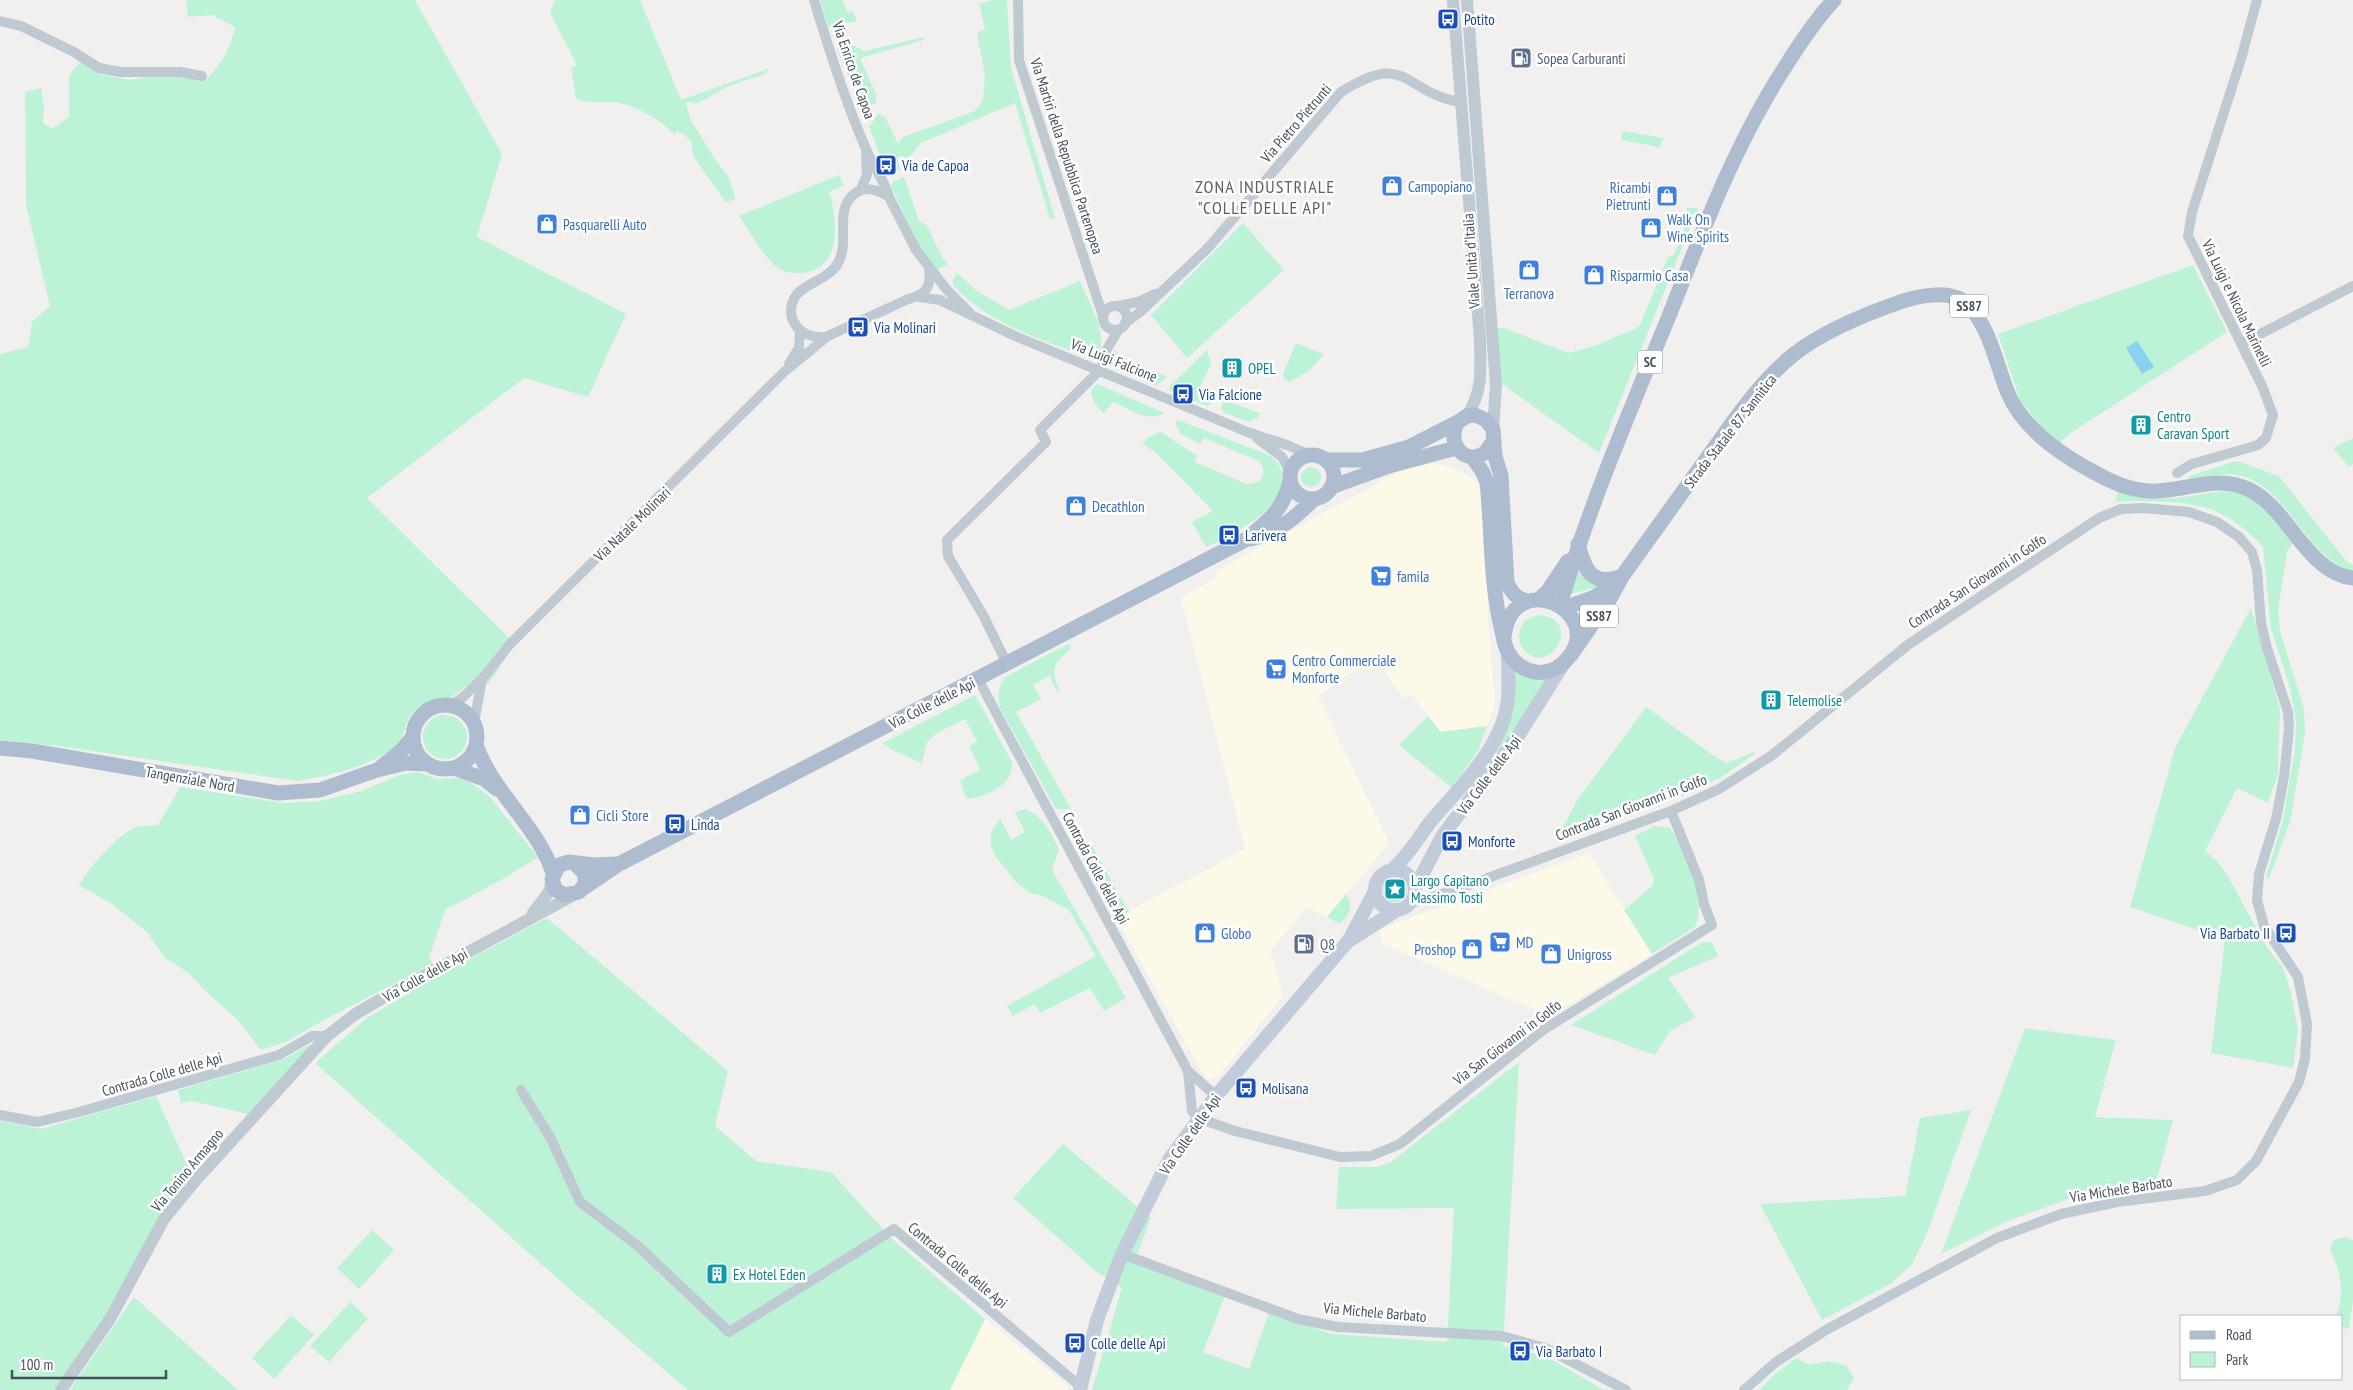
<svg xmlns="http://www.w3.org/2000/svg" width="2353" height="1390" font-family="'PT Sans Narrow',sans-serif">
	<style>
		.commercial { fill: #fdf9e9 }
		.green { fill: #bcf2d5 }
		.water { fill: #87d3f1 }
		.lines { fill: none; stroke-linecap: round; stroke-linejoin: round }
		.minor { stroke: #bfc9d2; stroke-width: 10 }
		.tertiary { stroke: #bfc9d2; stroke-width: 12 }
		.secondary { stroke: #c1cbd9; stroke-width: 14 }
		.primary { stroke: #aebcd0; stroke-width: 15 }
		.labels { text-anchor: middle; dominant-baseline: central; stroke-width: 5; stroke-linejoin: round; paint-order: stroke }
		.shield { fill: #fff; stroke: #7e858e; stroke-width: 1 }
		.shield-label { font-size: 14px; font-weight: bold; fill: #46515e }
		.transit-label { font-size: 15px; fill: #164399; stroke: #fff; text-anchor: start }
		.service-label { font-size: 15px; fill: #4e5e75; stroke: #fff; text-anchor: start }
		.street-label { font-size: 15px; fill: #46515e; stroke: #fff }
		.shop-label { font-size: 15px; fill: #366cbe; stroke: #fff; text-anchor: start }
		.culture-label { font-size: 15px; fill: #0d838f; stroke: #fff; text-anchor: start }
		.quarter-label { font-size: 18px; letter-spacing: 1px; fill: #5c5f65; stroke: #fff }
	</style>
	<rect width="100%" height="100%" fill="#f2f0ef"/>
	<path class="commercial" d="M1435,463L1461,471L1475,481L1481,490L1488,581V619L1495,704L1487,726L1440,732L1412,694L1404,699L1374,656L1318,696L1389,843L1327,917L1307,907L1270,951L1283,995L1218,1077L1206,1079L1116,918L1245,849L1181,598L1215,579L1218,570L1404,469Z
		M1589,853L1652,954L1550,1016L1381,943L1380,929Z
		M985,1319L1068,1386V1390H950Z"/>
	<path class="green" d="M186,0H415L502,154L477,237L626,314L588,397L524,378L367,498L515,644L489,683C483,684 473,683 467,686C461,689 458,694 451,697C434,703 421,699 409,718C403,729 405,739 394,748C365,768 331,775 297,781L58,746L0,740V354L28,347L32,322L50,306L26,205L25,92L41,88L44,105L43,123L52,129L69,117V75L80,62L100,74L129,80L164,74L207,79C221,65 231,47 235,27L212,15L188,17Z
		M555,0H640L681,100L768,69L767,73C755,78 741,81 729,86C716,92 707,100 693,104L691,101L686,103L690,119L717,162L728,176L736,199L726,202L693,156L691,142L685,135L676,131L675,135C660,119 639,107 618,103C604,101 587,105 576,98L571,68L577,65L550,13Z
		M820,0H843L847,12L853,11L857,21L828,27Z
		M992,0H1007L1011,68L1055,218L1050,219L1015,103L921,143L905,162L903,156L897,157L900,169L887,173L886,169L891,167L887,155L881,157L869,127L878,114L885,117L898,143L903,137L975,111L983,100L985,75L977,33L985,29L979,4Z
		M846,36L854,46L865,51L924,37V40L860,58L876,94V101L874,104H860L837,50L839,41Z
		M1623,131L1664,138L1659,149L1654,146L1621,140Z
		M839,175L844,185L829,192C837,218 843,263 808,272C800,274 790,274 782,270C767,264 749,230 739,216Z
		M904,177L919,221L927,226L943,259L948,264L937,270L920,249L891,186L893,182Z
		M1686,208H1698L1599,453L1502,384L1497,328H1504L1568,353L1597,345L1639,327L1668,257L1674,255L1689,216Z
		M1243,223L1284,270L1187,358L1151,315Z
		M2193,265L2227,332L2069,434L2059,444L2037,422L2020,400L1998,334Z
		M957,273L977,291L1009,310L1080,281C1090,305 1110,335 1097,361C1047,341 990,326 953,285V280Z
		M1296,343L1324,354L1310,370L1290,382L1285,380L1283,374Z
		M1114,349L1121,357L1167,377L1156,386L1113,368L1112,359Z
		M1207,350L1211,364L1199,389L1217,397L1215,402L1207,406L1170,391L1169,387Z
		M1097,384L1165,413C1147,423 1131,410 1114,402L1103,413C1096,406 1092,401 1091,391Z
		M1223,400L1260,413L1257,418L1249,422L1224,413L1221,408Z
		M1178,420L1271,456C1307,489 1260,518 1232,534L1229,528L1223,531L1226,538L1206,547L1192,522L1213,511L1156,453L1142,443L1149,437L1161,432L1196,455L1195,462L1246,484C1261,485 1269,474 1259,461L1204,438L1200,444L1181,434L1175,423Z
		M2353,438V464L2349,467L2333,448Z
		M2237,461L2279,476L2347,562L2353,565V572C2304,555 2292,494 2245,477C2228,471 2205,477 2188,480L2189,476Z
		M1301 477a10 10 0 1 1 20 0a10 10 0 1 1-20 0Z
		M2118,491C2137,497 2155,500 2175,498C2201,496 2226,485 2251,497C2268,505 2282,528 2294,542L2287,551L2278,610L2280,631L2304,709L2305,733L2290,822L2269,878L2266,877L2283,820L2295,749L2296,721L2290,688L2271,628L2263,547C2249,531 2227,514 2207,508C2183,501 2139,500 2115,502Z
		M1579,567L1602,586L1570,594Z
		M2251,608L2280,709L2278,774L2268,803L2237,788L2205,851L2217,861L2229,878L2266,946L2283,968L2290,989L2298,1029L2293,1068L2211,1053L2225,939L2130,907L2175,748Z
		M1537,615C1588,617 1546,683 1522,647C1517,638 1519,629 1524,621Z
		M1070,643V649C1054,664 1050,668 1059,690L1057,691L1049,676L1033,685L1041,699L1016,712L1071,809H1056L1000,708C997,695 998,688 1005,677Z
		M1514,666L1552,675L1502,746L1492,756Z
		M975,695L1013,764C1012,767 1011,772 1010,775C1003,789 979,800 966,798L960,780L980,770L969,746L977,742L965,719L937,733L927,742L922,763L892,750L883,743Z
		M1646,707L1710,753L1726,763L1754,752L1755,754L1720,778L1684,795L1565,837L1561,831L1576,802Z
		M423 737a22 22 0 1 1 44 0a22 22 0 1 1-44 0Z
		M1428,716L1441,732L1487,726L1478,751L1452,788L1399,745Z
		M417,772L438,779L459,778L470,782L489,796L538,857L501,880L445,910L429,958L433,964L326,1019L286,1042L261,1050L236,1018L207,993L189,973L165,958L147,932L112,904L79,885C89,868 116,836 134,828C141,825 151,826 158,825L180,787L283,803L321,801L361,791L400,775Z
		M1026,809C1044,818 1050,832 1059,849L1052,870L1126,998L1104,1011L1090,988L1040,1013L1035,1004L1013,1016L1007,1006L1096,956L1069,910L1043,896L1030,893L1017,883L995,856L991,845V833L1000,818L1011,840L1025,832L1015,812Z
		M1655,826L1670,828C1685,849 1708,904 1695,927L1652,954L1624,910L1653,885L1654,879L1635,836Z
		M1090,842L1129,912L1116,918L1081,855Z
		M1383 890a12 12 0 1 1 24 0a12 12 0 1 1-24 0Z
		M1346,894C1354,905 1349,916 1340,924L1327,917Z
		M547,918L728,1071L715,1126L756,1161L831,1172L891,1238L985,1319L950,1390H688L557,1278L315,1063L367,1018L439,975Z
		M1712,942L1718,956L1668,978L1696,1017L1670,1031L1655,1055L1571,1025L1701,943Z
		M2025,1028L2116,1040L2095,1117L2173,1120L2155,1186L2071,1198L2005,1222L1941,1254Z
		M309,1045L310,1048L248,1114L192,1101L181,1103L178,1090L284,1059Z
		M1519,1062L1503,1346L1546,1356L1604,1390H1092L1122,1288L1097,1272L1013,1198L1063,1144L1151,1218L1134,1262L1225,1296L1203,1352L1249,1369L1269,1313L1332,1334L1447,1342L1454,1208L1336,1209L1339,1167H1377L1391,1162Z
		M156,1096L187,1165L194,1172L157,1221L102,1322L54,1390H0V1120L41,1129Z
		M1971,1110L1926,1236L1912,1264L1892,1283L1822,1320L1760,1204L1905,1196L1920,1118Z
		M372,1230L394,1250L359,1289L337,1268Z
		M2345,1237L2353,1240V1301L2349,1328L2346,1329L2342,1326V1316H2336C2346,1294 2340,1269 2330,1249L2334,1240Z
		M134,1297L238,1390H70Z
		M350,1302L368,1318L329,1362L310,1346Z
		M291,1315L314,1335L274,1379L252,1358Z
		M1797,1358L1809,1365L1829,1361L1847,1366L1854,1378L1847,1390H1759L1775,1374Z"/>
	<path class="water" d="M2137,341L2154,367L2142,374L2126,348Z"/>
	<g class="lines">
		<path class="minor" d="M814,0C829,50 845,101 866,149C873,166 884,179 889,197
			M1018,0L1019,60L1103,316
			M0,21L21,26L74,52L99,68L121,72H180L202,76
			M860,191L867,175L866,151
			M929,269C932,289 924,295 906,300L828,336C820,338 813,337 806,334C798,330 791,321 791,312C791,282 826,285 838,263C851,240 832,208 857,192C867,186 880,191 889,197L916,250L947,290L969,312
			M919,297L940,300L1015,336L1250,433L1287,445L1310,455
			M1118,306L1138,302L1155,294
			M1103 318a12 12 0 1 1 24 0a12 12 0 1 1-24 0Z
			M1125,323L1139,313L1208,248L1341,92C1409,49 1402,93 1461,102
			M2241,344L2353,286
			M789,364L799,348L800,330
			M1257,438L1282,457L1290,472
			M2177,473L2192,464L2258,445L2266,438L2273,415L2263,388L2188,236L2192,212L2241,59L2257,0
			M1007,664L983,615L948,556L947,540L1046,442L1040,430L1100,370L1107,349L1119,329
			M978,679L1188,1071L1192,1111L1198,1118L1235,1131L1340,1157L1371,1156L1400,1144L1543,1030L1712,925L1704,904L1699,880L1671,811
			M451,705L462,698L483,678L510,644L784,372L828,336
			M474,723L482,679
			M1410,903L1455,890L1671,811L1719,789L1771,756L1909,644L2099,518L2121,509L2143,508L2189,512L2217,522L2239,537L2252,552L2257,570L2261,623L2267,648L2288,712L2289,729L2284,777L2276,819L2259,874L2257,900L2264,926L2298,977L2307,1024L2305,1058L2299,1082L2256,1161L2237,1180L2205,1191L2117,1202L2061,1214L1997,1238L1826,1330L1776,1362L1744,1390
			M1188,1071L1216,1096
			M521,1090L551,1139L580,1202L638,1246L729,1332L894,1229L1080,1386
			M0,1115L37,1122L79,1112L279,1055L312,1036H327
			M1122,1254L1298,1319L1338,1327L1502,1336L1545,1348L1626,1390"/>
		<path class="tertiary" d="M1453,0L1480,339C1480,369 1484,389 1467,416
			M1467,0L1496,385L1493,429
			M533,913L549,892L552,879
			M61,1390L110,1319L164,1219L196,1180L327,1036L354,1015L381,999L574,895"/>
		<path class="secondary" d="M1393,869C1409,855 1418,838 1431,821C1461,786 1503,747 1508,699C1509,683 1508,668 1508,652
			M1375 890a20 20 0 1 1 40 0a20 20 0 1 1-40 0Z
			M1415,888L1443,835L1518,736L1564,663
			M1350,940L1397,910
			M1080,1390L1097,1320L1122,1254L1169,1160L1216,1096L1349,940L1375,891"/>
		<path class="primary" d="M1494,440L1486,452C1465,467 1445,443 1458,422L1467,416L1475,415L1486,420L1493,429L1495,456L1501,476L1507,583C1512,593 1517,599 1528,601
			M1290 477a22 22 0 1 1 44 0a22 22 0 1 1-44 0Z
			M1472,457L1482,471L1487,482C1492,530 1490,580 1501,627C1503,635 1504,645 1508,652C1513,662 1523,670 1535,672C1548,674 1560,668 1568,658C1607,611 1511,565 1504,638
			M1326,460H1362L1409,447L1458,422
			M1331,487L1389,466L1456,448
			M1251,539C1277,533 1295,518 1314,499
			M1578,544C1585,571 1592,587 1622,576
			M1539,599L1548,591L1568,561
			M1560,605C1589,506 1630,411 1669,316C1703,230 1735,144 1785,67C1800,43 1815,20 1834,0
			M1564,608L1595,597L1617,581
			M1571,655L1611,597L1623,575C1652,535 1681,494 1710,454C1735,419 1759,383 1793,355C1822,332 1868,313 1903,301C1922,295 1954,289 1969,306C1990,329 1996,363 2007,391C2024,433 2070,461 2109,480C2123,487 2142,492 2157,491C2189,490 2219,474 2250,490C2289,509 2307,573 2353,578
			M413 737a32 32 0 1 1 64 0a32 32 0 1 1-64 0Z
			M476,745C493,793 537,825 553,873
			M0,748L32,751L278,793L320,790L377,770L406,763L427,764
			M381,767L402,750L412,738
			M454,768L484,779L497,789
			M574,863L585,874V884L579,892L564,895L555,889L552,879L559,865L569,862L594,865L615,864
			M582,889L619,864L1245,540C1267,522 1283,511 1290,481"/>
	</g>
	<defs>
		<g id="bus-square" transform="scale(1.125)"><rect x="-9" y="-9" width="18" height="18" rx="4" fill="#1a4fb4" stroke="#fff"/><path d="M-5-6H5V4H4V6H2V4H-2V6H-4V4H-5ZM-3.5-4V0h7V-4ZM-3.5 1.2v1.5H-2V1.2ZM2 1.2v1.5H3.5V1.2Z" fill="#fff"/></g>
		<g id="fuel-square" transform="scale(1.125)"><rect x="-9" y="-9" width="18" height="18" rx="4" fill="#5c6f8a" stroke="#fff"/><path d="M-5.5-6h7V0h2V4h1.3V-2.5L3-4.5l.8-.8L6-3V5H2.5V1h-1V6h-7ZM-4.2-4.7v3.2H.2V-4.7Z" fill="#fff"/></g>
		<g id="shop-square" transform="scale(1.125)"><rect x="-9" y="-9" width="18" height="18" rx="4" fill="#3f7fe0" stroke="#fff"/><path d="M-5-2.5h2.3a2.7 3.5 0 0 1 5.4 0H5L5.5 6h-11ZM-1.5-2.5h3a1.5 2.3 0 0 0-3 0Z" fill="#fff"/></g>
		<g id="building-square" transform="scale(1.125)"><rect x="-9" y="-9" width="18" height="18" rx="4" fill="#0f9aa8" stroke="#fff"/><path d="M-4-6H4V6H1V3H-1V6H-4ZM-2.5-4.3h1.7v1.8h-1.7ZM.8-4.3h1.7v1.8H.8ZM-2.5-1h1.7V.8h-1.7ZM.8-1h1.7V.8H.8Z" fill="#fff"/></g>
		<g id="supermarket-square" transform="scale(1.125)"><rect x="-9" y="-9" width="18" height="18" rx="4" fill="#3f7fe0" stroke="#fff"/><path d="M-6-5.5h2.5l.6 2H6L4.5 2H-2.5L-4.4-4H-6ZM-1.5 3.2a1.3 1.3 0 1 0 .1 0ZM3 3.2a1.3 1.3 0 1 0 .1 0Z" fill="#fff"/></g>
		<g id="sight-square" transform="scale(1.125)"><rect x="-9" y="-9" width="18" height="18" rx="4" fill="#0f9aa8" stroke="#fff"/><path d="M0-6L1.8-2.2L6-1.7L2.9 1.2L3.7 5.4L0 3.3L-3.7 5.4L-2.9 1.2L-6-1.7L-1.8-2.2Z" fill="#fff"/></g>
	</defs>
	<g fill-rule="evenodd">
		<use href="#bus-square" x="1448" y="19"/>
		<use href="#fuel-square" x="1521" y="58"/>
		<use href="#bus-square" x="886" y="165"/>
		<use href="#shop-square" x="1392" y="186"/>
		<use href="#shop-square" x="1667" y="196"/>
		<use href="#shop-square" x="547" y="224"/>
		<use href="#shop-square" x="1651" y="228"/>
		<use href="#shop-square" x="1529" y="270"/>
		<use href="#shop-square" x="1594" y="275"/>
		<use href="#bus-square" x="858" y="327"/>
		<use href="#building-square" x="1232" y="368"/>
		<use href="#bus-square" x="1183" y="394"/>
		<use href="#building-square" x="2141" y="425"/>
		<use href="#shop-square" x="1076" y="506"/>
		<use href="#bus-square" x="1229" y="535"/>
		<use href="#supermarket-square" x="1381" y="576"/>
		<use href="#supermarket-square" x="1276" y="669"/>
		<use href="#building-square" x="1771" y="700"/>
		<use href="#shop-square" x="580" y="815"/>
		<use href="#bus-square" x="675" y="824"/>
		<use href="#bus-square" x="1452" y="841"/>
		<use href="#sight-square" x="1395" y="889"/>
		<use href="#shop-square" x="1205" y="933"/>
		<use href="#bus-square" x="2286" y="933"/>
		<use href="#supermarket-square" x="1500" y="942"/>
		<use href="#fuel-square" x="1304" y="944"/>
		<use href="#shop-square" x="1472" y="949"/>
		<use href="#shop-square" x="1551" y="954"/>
		<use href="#bus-square" x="1246" y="1088"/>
		<use href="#building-square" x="717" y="1274"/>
		<use href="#bus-square" x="1075" y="1343"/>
		<use href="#bus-square" x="1520" y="1351"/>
	</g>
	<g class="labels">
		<g class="shield">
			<rect x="1950" y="294.5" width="38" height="23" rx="4"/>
			<rect x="1637.5" y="350.5" width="25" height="23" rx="4"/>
			<rect x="1580" y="604.5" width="38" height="23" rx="4"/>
		</g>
		<g class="shield-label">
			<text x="1969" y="306">SS87</text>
			<text x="1650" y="362">SC</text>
			<text x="1599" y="616">SS87</text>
		</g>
		<g class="transit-label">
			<text x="1464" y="19">Potito</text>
			<text x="902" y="165">Via de Capoa</text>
			<text x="874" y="327">Via Molinari</text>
			<text x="1199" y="394">Via Falcione</text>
			<text x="1245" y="535">Larivera</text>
			<text x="691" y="824">Linda</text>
			<text x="1468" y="841">Monforte</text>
			<text x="2270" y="933" text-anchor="end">Via Barbato II</text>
			<text x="1262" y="1088">Molisana</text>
			<text x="1091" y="1343">Colle delle Api</text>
			<text x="1536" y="1351">Via Barbato I</text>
		</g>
		<g class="service-label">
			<text x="1537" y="58">Sopea Carburanti</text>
			<text x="1320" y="944">Q8</text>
		</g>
		<g class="street-label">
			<text transform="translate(854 70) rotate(71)">Via Enrico de Capoa</text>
			<text transform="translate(1296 123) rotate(-49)">Via Pietro Pietrunti</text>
			<text transform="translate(1067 156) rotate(72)">Via Martiri della Repubblica Partenopea</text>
			<text transform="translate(1471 261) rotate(-94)">Viale Unità d'Italia</text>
			<text transform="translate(2237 303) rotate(64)">Via Luigi e Nicola Marinelli</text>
			<text transform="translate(1114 360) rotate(22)">Via Luigi Falcione</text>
			<text transform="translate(1730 431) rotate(-52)">Strada Statale 87 Sannitica</text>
			<text transform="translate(632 524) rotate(-44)">Via Natale Molinari</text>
			<text transform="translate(1977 581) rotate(-33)">Contrada San Giovanni in Golfo</text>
			<text transform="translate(932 703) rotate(-27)">Via Colle delle Api</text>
			<text transform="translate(1489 775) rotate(-53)">Via Colle delle Api</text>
			<text transform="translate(190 779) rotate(10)">Tangenziale Nord</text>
			<text transform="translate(1631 807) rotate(-21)">Contrada San Giovanni in Golfo</text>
			<text transform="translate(1096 868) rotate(62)">Contrada Colle delle Api</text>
			<text transform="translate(425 975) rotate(-29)">Via Colle delle Api</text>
			<text transform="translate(1507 1042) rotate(-37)">Via San Giovanni in Golfo</text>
			<text transform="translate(162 1074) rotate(-16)">Contrada Colle delle Api</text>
			<text transform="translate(1190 1134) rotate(-55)">Via Colle delle Api</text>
			<text transform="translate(187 1170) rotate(-50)">Via Tonino Armagno</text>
			<text transform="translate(2121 1189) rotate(-9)">Via Michele Barbato</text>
			<text transform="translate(958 1265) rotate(40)">Contrada Colle delle Api</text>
			<text transform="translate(1375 1312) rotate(5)">Via Michele Barbato</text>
		</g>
		<g class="shop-label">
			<text x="1408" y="186">Campopiano</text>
			<text x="1651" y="187" text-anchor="end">Ricambi<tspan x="1651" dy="17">Pietrunti</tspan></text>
			<text x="1667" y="219">Walk On<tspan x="1667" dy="17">Wine Spirits</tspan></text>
			<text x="563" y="224">Pasquarelli Auto</text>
			<text x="1610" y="275">Risparmio Casa</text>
			<text x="1529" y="293" text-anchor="middle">Terranova</text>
			<text x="1092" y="506">Decathlon</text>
			<text x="1397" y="576">famila</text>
			<text x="1292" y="660">Centro Commerciale<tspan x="1292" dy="17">Monforte</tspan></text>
			<text x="596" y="815">Cicli Store</text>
			<text x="1221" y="933">Globo</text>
			<text x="1516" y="942">MD</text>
			<text x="1456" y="949" text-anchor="end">Proshop</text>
			<text x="1567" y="954">Unigross</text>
		</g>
		<g class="culture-label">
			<text x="1248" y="368">OPEL</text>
			<text x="2157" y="416">Centro<tspan x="2157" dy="17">Caravan Sport</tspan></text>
			<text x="1787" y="700">Telemolise</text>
			<text x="1411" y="880">Largo Capitano<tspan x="1411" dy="17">Massimo Tosti</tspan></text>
			<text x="733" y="1274">Ex Hotel Eden</text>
		</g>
		<g class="quarter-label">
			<text x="1265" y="186">ZONA INDUSTRIALE<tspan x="1265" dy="21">"COLLE DELLE API"</tspan></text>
		</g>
	</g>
	<rect x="2180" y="1315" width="162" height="65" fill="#ffffff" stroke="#b5b9bf"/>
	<rect x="2190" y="1331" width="25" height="8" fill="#aebcd0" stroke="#b5b9bf"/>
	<text x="2226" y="1340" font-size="15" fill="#46515e">Road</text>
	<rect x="2190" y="1352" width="25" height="15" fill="#bcf2d5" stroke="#b5b9bf"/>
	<text x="2226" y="1365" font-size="15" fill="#46515e">Park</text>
	<path d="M12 1370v8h154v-8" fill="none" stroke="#46515e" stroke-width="2.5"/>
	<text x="20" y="1370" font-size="15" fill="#46515e" stroke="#ffffff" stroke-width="4" paint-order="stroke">100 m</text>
</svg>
